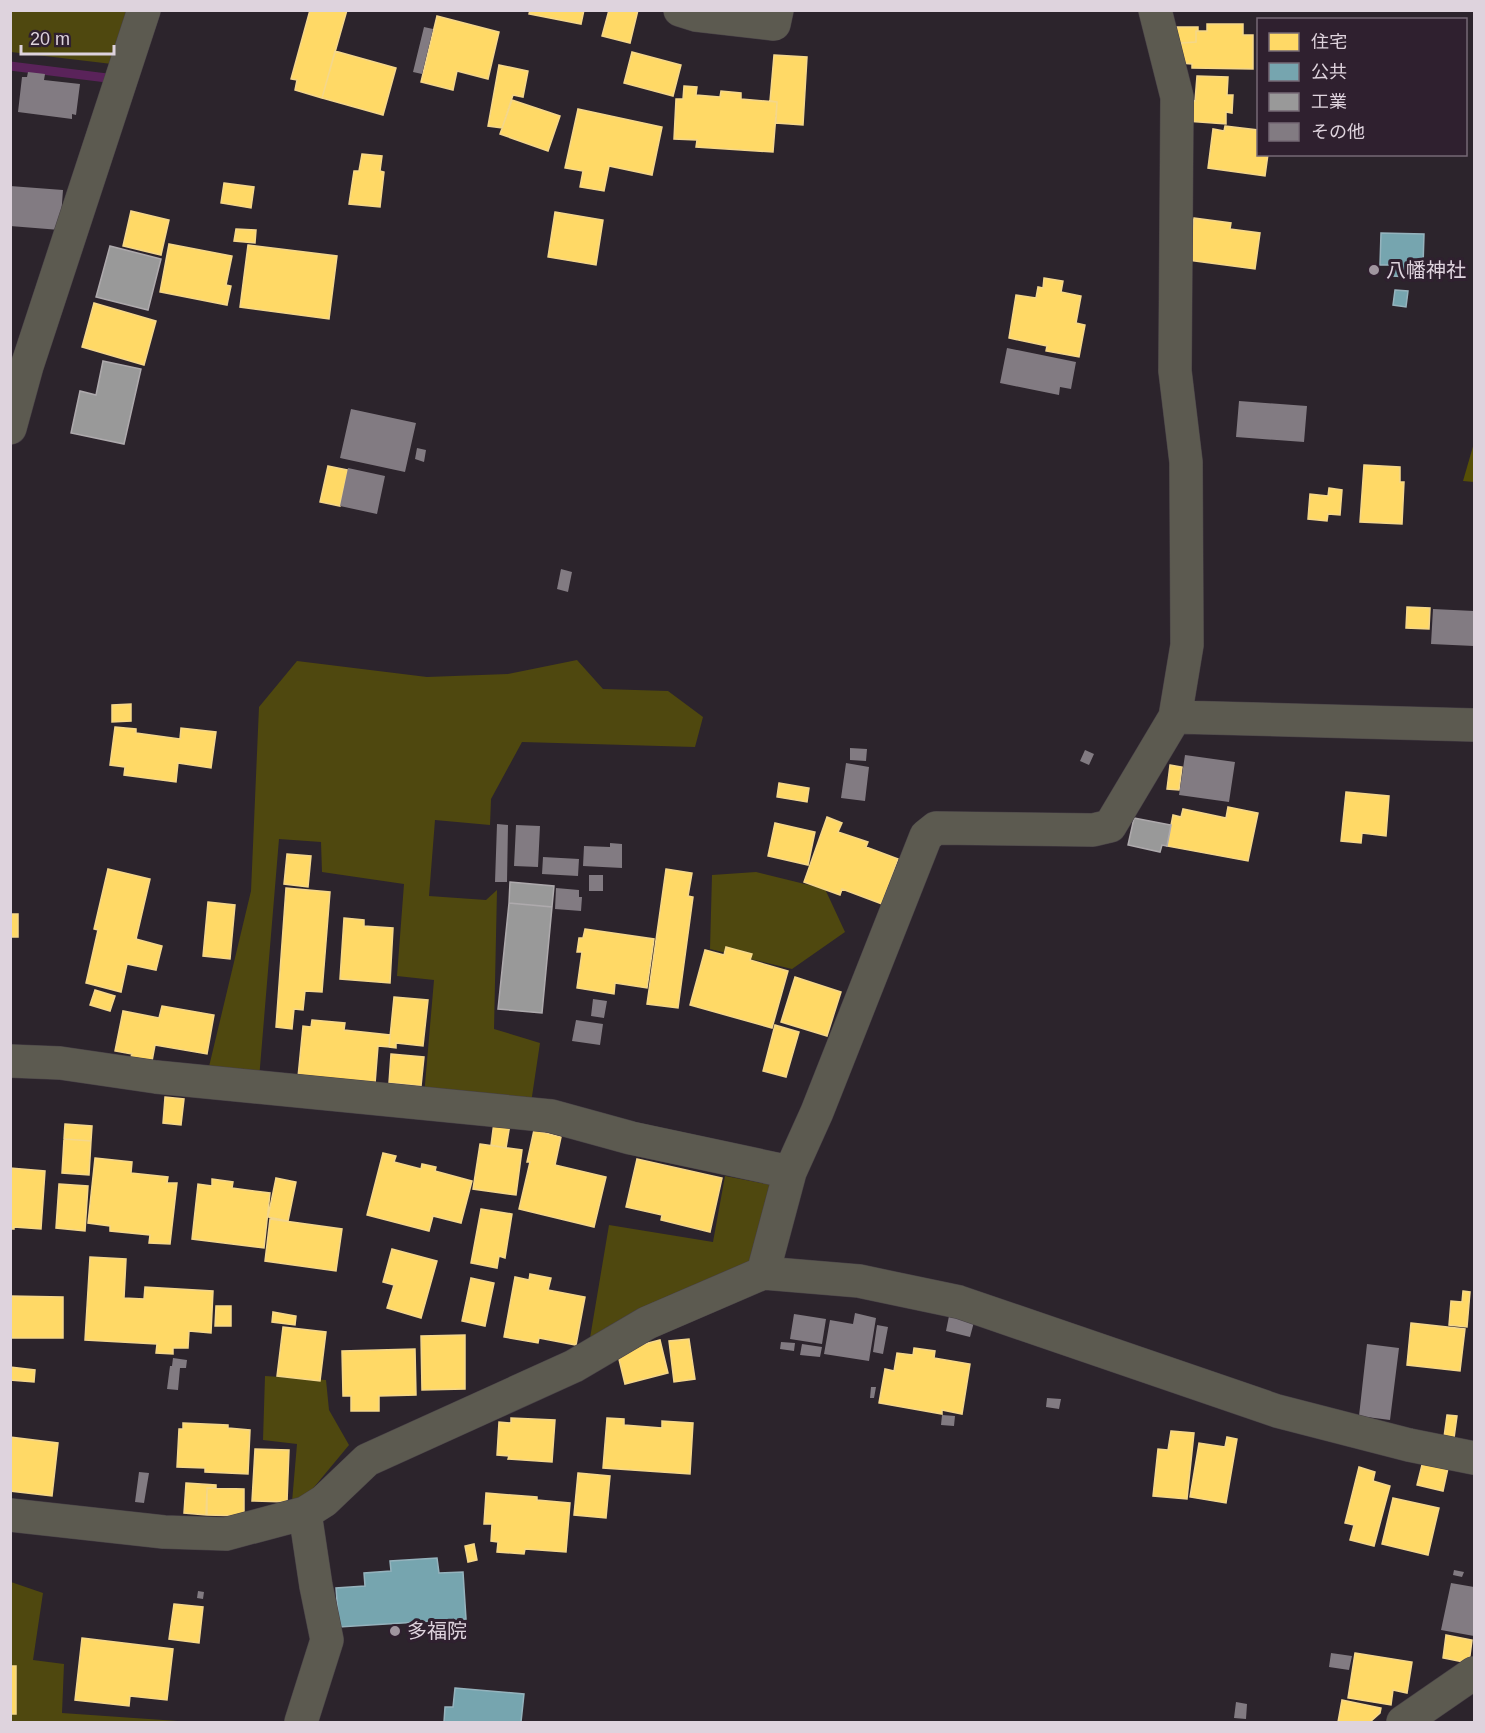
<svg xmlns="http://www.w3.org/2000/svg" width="1485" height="1733" font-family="Arial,'Noto Sans JP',sans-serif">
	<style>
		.green { fill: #4f480f }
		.forest { fill: #564f06 }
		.homes { fill: #ffd966; stroke: #f5d78a; stroke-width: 1.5 }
		.public { fill: #76a5af; stroke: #95b3bd; stroke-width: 1.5 }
		.industry { fill: #999; stroke: #aeaaad; stroke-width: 1.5 }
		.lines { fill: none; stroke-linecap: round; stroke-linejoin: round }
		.stream { stroke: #5a235a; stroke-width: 9 }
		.building { fill: #827b82 }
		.minor-casing { stroke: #484147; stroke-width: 34 }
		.minor { stroke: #5c5a50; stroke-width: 33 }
		.poi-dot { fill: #a0969f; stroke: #2f202f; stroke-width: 2 }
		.labels { text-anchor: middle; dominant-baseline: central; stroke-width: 6; stroke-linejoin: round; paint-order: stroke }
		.poi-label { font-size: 20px; fill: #ded3dd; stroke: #2f202f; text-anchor: start }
	</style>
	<rect width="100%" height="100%" fill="#2c242c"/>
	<path class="green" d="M11,11H132L112,64L11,52Z
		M577,660L603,689L668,691L703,717L695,747L522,742L491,799L490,825L435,820L429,896L486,900L497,890L494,1029L540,1043L531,1103L424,1096L434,980L397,976L404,884L322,872L321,842L279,839L259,1079L207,1075L251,891L259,707L297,661L427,677L508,674Z
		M756,872L825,889L845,932L792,969L710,949L712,875Z
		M725,1176L772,1185L749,1273L589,1344L609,1225L713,1242Z
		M265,1376L326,1380L329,1410L349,1445L310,1492L292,1502L297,1444L263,1440Z
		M11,1582L43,1593L33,1660L64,1664L62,1713L192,1722H11Z"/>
	<path class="forest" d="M1474,443V482L1463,481Z"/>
	<path class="homes" d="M310,10H347L322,98L295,90L297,80L291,79Z
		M530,10H584L581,24L529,14Z
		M609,10H638L630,43L602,36Z
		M437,16L499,32L488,79L457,71L453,90L421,82Z
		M1207,24H1243V35H1253V69L1192,68V64L1180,63L1181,43L1196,42V31H1207Z
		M1173,27H1198V31H1196V42L1180,43L1181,47Z
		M335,51L396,68L383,115L322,98Z
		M632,52L681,65L673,96L624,83Z
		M774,55L807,57L803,125L776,123L777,102L770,101Z
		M499,65L528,71L523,97L513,95L502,128L488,126Z
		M1197,76L1228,77L1227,95H1233L1232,113L1226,112V124L1186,121L1187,100L1195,101Z
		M684,86L697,87L696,95L720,97L721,91L741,93V99L777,102L773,152L696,147L697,140L674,139L676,99H683Z
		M512,100L560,116L548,151L500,134Z
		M578,109L662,127L652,175L609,166L604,191L580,187L583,171L565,168Z
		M1225,126L1258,130V154H1268L1265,176L1208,168L1213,129L1224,131Z
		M362,154L382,156L380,171L384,172L380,207L349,204L354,171H359Z
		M224,183L254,187L251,208L221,203Z
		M131,211L169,220L161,255L123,246Z
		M555,212L603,220L596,265L548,257Z
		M1194,218L1231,223L1230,229L1260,233L1255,269L1188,260Z
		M236,229L256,230L255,243L234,241Z
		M169,244L232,256L226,285L231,286L227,305L160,292Z
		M248,245L337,256L329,319L240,307Z
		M1044,278L1063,281L1061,292L1081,296L1076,323L1085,325L1079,357L1046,351L1047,346L1009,338L1016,295L1036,298L1038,287L1043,288Z
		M94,303L156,321L144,365L82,347Z
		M1364,465L1400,467V482H1404L1402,524L1360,522Z
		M328,466L348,470L340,506L320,502Z
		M1329,488L1342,490L1340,515L1328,514L1327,521L1308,519L1310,494L1328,496Z
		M1407,607L1430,608L1429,629L1406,628Z
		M131,704V721L112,722V705Z
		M115,727L136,729V733L180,739L181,728L216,732L211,768L178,763L176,782L124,775L125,767L110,765Z
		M1170,765L1182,767L1179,790L1167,789Z
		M779,783L809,788L807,802L777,797Z
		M1346,792L1389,796L1386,836L1362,833L1361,843L1341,841Z
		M1228,807L1258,813L1248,861L1167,846L1173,815L1181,817L1183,809L1226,818Z
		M827,817L842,823L838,832L868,842L866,847L898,859L882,904L842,889L840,895L804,882Z
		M775,823L815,832L808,865L768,856Z
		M287,854L311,856L308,887L284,884Z
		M108,869L150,879L136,939L162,946L156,970L127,964L121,992L86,983L98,930L94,929Z
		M666,869L692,873L688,896L693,897L678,1008L647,1004Z
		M286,888L330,892L322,992L305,991L303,1010L294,1009L292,1029L276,1027Z
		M208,902L235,905L230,959L203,956Z
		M10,914H18V937H10Z
		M344,918L364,920V926L393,928L390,983L340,979Z
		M585,929L654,939L647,988L615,983L614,994L577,988L582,952H577L579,938H583Z
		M726,947L752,954L750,960L788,971L772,1028L690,1005L705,950L724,955Z
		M795,977L841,992L827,1036L781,1022Z
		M95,990L115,996L110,1011L90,1005Z
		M394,997L428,1000L423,1046L396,1043V1048L389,1047Z
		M162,1006L214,1015L207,1054L155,1045L152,1061L131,1057L132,1054L115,1051L123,1011L159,1018Z
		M312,1020L345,1023L344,1030L390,1035L389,1047L378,1046L375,1084L298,1077L303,1026L311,1027Z
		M775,1025L799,1032L786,1077L763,1071Z
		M391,1054L424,1057L421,1086L389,1083Z
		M165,1097L184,1099L181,1125L163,1123Z
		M494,1122L510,1124L506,1148L491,1145Z
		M65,1124L92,1126L91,1141L64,1139Z
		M534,1130L561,1137L555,1165L606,1177L594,1227L519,1209L530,1162H527Z
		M64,1139L91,1141L89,1175L62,1173Z
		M480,1144L522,1150L516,1195L473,1189Z
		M383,1153L396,1156L394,1162L421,1169L422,1164L436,1167L435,1171L472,1181L461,1223L433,1216L429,1231L367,1215Z
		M95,1158L132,1162L131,1173L168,1177L167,1183H177L170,1244L149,1243L150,1235L110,1231V1226L88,1223Z
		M637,1159L722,1178L710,1232L661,1220L662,1215L626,1207Z
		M10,1168L45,1171L41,1229L14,1227V1229H10Z
		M276,1178L296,1182L288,1221L268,1217Z
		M212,1179L233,1182L232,1188L270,1193L264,1248L192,1239L198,1184L212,1186Z
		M59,1184L88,1186L85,1231L56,1228Z
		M481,1209L512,1214L505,1258L499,1256L497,1268L471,1263Z
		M270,1219L342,1229L336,1271L265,1261Z
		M392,1249L437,1261L421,1318L387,1308L394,1285L383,1282Z
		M90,1257L126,1259L124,1298L144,1299L145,1287L213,1291L211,1333L189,1331L188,1348H173V1354L156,1353L157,1344L85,1340Z
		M530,1274L551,1278L548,1290L585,1297L576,1345L539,1338L538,1343L504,1337L515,1277L529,1280Z
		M471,1278L494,1283L485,1326L462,1321Z
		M1463,1291L1470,1292L1467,1327L1449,1325L1451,1301L1462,1302Z
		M10,1296L63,1297V1338H10Z
		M216,1306H231V1326H215Z
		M273,1312L296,1316L295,1325L272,1322Z
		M1411,1323L1465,1329L1460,1371L1407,1365Z
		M283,1327L326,1332L320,1381L277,1376Z
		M465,1335V1389L422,1390L421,1336Z
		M689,1339L695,1379L674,1382L669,1341Z
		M660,1340L668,1373L625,1384L617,1351Z
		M914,1348L935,1351L934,1358L970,1364L962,1414L942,1410V1414L879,1403L885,1369L894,1371L897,1353L913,1355Z
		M415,1349L416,1395L379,1396V1411H351V1396H343L342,1351Z
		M10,1367L35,1370L34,1382L10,1380Z
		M1447,1415L1457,1416L1454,1438L1444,1437Z
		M511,1418L555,1420L552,1462L508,1459L509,1456L497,1455L499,1422L511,1423Z
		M607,1418L624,1419V1425L662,1428V1421L693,1423L690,1474L603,1468Z
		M183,1423L228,1425V1428L250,1430L248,1474L205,1472V1468L177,1467L179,1429H183Z
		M1171,1431L1194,1433L1187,1499L1153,1496L1158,1449L1168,1450Z
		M10,1437L58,1443L52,1496L10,1491Z
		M1227,1437L1237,1439L1226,1503L1190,1497L1199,1443L1225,1447Z
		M255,1449L289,1450L287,1502L252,1501Z
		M1423,1461L1448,1468L1443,1491L1417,1485Z
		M1359,1467L1375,1472L1373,1481L1390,1486L1374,1546L1350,1540L1354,1525L1345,1523Z
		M578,1473L610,1476L606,1518L574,1515Z
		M186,1483L216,1485V1488H207L206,1515L184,1513Z
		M207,1488L244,1489V1516L207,1515Z
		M486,1493L537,1497V1500L570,1503L566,1552L525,1549L524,1554L497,1552L498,1542L491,1541L492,1524H484Z
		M1393,1498L1439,1508L1428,1555L1382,1544Z
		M474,1544L477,1560L468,1562L465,1546Z
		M174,1604L203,1607L199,1643L169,1639Z
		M1446,1635L1472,1640L1469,1663L1443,1658Z
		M82,1638L173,1649L167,1700L130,1696L129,1706L75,1700Z
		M1355,1653L1412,1662L1407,1693L1393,1690L1391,1705L1348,1698Z
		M10,1666H16V1714H10Z
		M1342,1700L1381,1708L1380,1713L1370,1722H1338Z"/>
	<path class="public" d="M1381,233L1424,234L1423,266H1411V277L1392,276V265H1380Z
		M1395,290L1408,291L1406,307L1393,305Z
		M437,1558L439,1573L463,1572L466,1619L339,1627L336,1588L365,1586L364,1573L391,1571L390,1561Z
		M455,1688L524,1694L521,1722H444L445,1707H453Z"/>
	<path class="industry" d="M110,246L161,259L148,310L96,297Z
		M103,361L141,369L124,444L71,433L80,391L96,395Z
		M1134,818L1171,825L1167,846L1162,845L1160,852L1128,845Z
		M510,882L554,886L552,907L509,903Z
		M509,903L552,907L542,1013L498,1009Z"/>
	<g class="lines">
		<path class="stream" d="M10,66L107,78"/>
	</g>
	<path class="building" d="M424,27L433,29L422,74L413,72Z
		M28,72L45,74L44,80L80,84L76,115L72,114V119L18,112L22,77H27Z
		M10,186L63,190L60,230L10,226Z
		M1007,348L1076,362L1071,389L1060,387L1059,395L1000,383Z
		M1239,401L1307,406L1304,442L1236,437Z
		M351,409L416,423L405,472L340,458Z
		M417,448L426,450L424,462L415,459Z
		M348,468L385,476L377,514L340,506Z
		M561,569L572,572L568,592L557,589Z
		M1433,609L1474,611V646L1431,644Z
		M850,748L867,749L866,761L850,760Z
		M1085,750L1094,754L1089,765L1080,761Z
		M1185,755L1235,762L1229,802L1179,795Z
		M846,763L869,767L865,801L841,798Z
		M497,824L508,825L507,882H495Z
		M516,825L540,826L538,867L514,866Z
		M610,843L622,844V868L583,866L584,846L610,847Z
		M543,857L579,859L578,876L542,874Z
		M589,875H603V891H589Z
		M556,888L579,890V897H582L581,911L555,909Z
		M593,999L607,1001L604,1018L591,1016Z
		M576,1020L603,1024L600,1045L572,1041Z
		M855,1313L876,1318L869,1361L824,1354L830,1320L853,1324Z
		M794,1314L826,1319L822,1344L790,1339Z
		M949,1316L974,1322L970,1337L946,1331Z
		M877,1325L888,1327L883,1354L873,1352Z
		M781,1342L795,1343L794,1351L780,1349Z
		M802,1344L822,1347L820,1357L800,1355Z
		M1367,1344L1399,1348L1390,1420L1359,1416Z
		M173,1358L187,1360L186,1368H180L178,1390L167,1389L170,1366H172Z
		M871,1387H876L874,1398H870Z
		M1047,1398L1061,1399L1059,1409L1046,1407Z
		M942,1415L955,1416L954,1426L941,1425Z
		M139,1472L149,1473L144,1503L135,1502Z
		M1454,1570L1464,1572L1462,1577L1453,1575Z
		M1451,1583L1474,1587V1636L1441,1630Z
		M198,1591L204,1592L203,1599L197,1598Z
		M1331,1653L1352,1656L1349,1670L1329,1667Z
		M1236,1702L1247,1704L1246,1719L1234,1718Z"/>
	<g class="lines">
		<g class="minor-casing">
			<path id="minor" d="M680,10L696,15L774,24L777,10
				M10,428L27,366L144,10
				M1175,717L1474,725
				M10,1061L60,1063L156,1077L551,1116L631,1138L790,1172
				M763,1273L790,1172L817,1112L926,836L936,828L1093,830L1110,826L1175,717L1187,645L1186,462L1175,371L1177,97L1155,10
				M10,1515L164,1532L226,1534L305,1513L324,1501L367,1460L574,1366L647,1323L763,1273L859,1281L959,1302L1277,1411L1409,1445L1474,1458
				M301,1722L327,1640L316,1586L305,1513
				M1403,1722L1474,1673"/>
		</g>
		<use href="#minor" class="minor"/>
	</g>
	<g class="poi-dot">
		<circle cx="1374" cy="270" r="6"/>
		<circle cx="395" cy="1631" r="6"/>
	</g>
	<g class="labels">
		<g class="poi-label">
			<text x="1386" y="270">八幡神社</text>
			<text x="407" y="1631">多福院</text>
		</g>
	</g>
	<rect width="1485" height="1733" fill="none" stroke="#ded3dd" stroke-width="24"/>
	<rect x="1257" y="18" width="210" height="138" fill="#2f202f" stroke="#756875" stroke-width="1.5"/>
	<rect x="1269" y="33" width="30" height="18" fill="#ffd966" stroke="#756875" stroke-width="1.5"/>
	<text x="1311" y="48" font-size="18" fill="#ded3dd">住宅</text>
	<rect x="1269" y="63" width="30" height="18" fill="#76a5af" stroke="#756875" stroke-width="1.5"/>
	<text x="1311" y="78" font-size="18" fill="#ded3dd">公共</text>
	<rect x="1269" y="93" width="30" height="18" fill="#999999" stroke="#756875" stroke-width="1.5"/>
	<text x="1311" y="108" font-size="18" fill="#ded3dd">工業</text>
	<rect x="1269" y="123" width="30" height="18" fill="#827b82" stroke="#756875" stroke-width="1.5"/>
	<text x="1311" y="138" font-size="18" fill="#ded3dd">その他</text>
	<path d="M21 45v9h93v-9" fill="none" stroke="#ded3dd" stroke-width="3"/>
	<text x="30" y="45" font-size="18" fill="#ded3dd" stroke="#2f202f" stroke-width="4.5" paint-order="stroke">20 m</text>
</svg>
